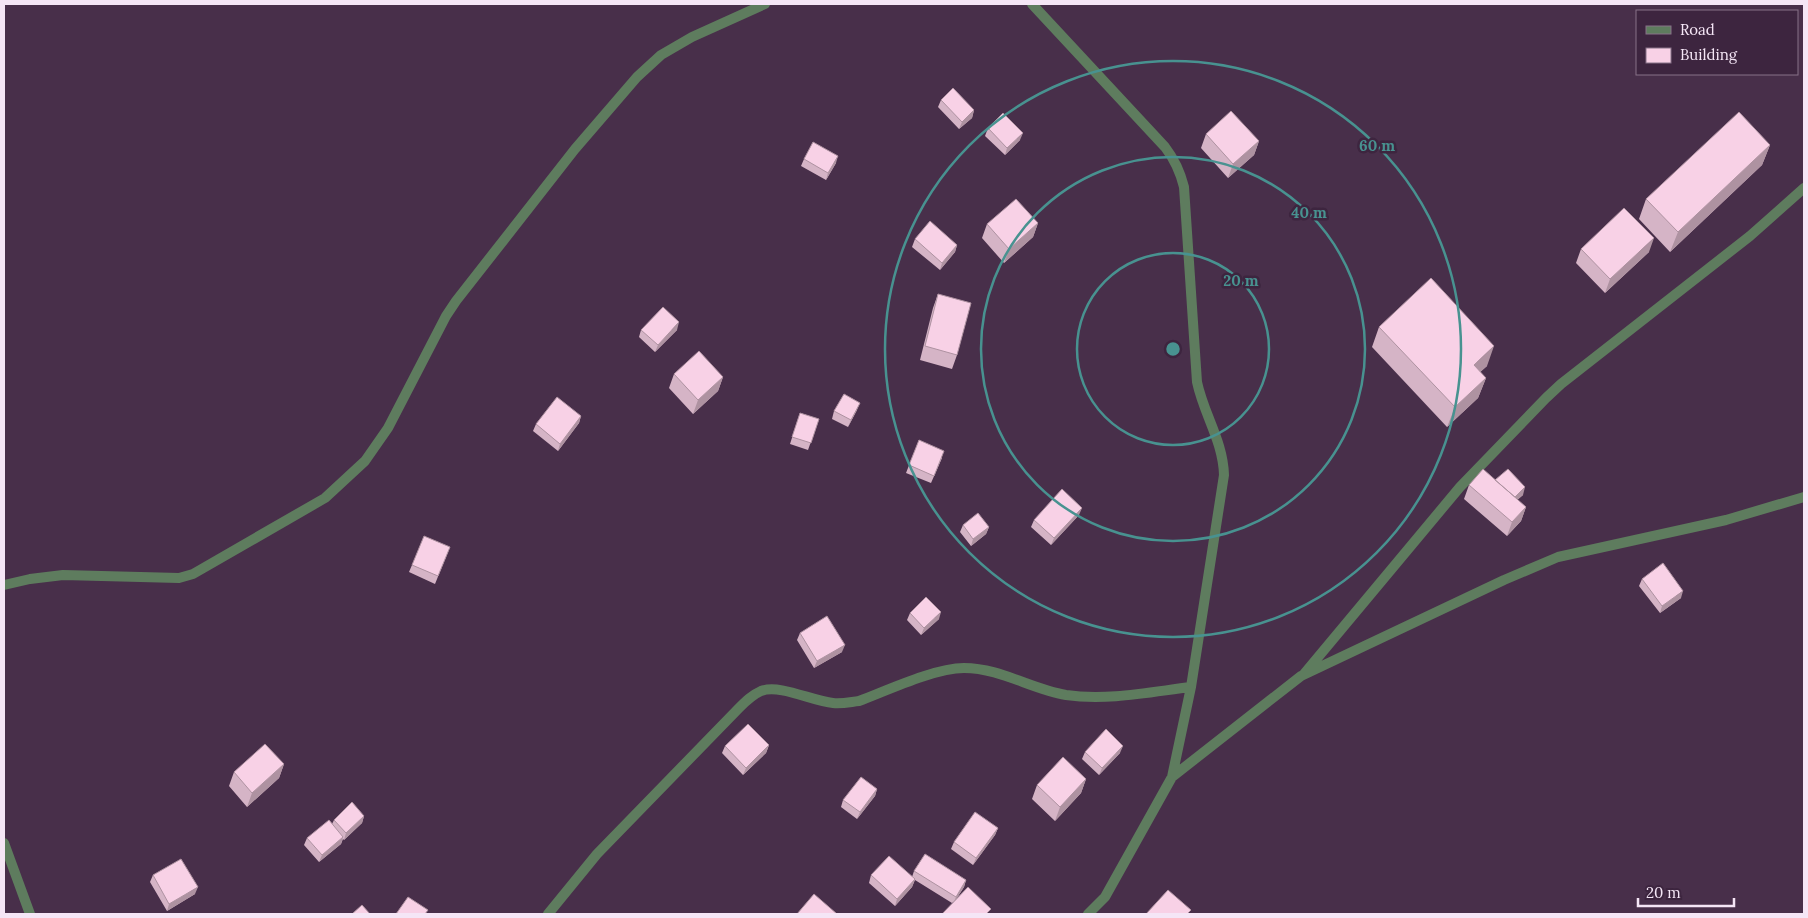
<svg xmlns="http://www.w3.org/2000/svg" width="1808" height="918" font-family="Lora,serif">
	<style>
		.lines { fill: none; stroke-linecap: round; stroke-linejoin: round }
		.minor { stroke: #5e7c5e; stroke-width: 10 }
		.tertiary { stroke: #5e7c5e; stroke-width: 10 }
		.wall { fill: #d5b4c6 }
		.shaded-wall { fill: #ae92a1 }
		.building { fill: #f8d1e6; stroke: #ae92a1 }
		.ring { fill: none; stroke: #489290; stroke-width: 2.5 }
		.centre { fill: #489290; stroke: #3d253f; stroke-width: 2.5 }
		.ring-label { font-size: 15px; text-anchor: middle; font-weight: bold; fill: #489290; stroke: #3d253f; stroke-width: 5; stroke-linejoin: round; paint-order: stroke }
	</style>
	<rect width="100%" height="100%" fill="#482f4a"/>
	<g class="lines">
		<path class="minor" d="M1032,4L1165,147C1175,160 1180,171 1184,187L1197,382C1204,415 1223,441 1224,475L1191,687L1172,777
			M4,585L30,579L63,575L179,578L193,574L325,498L365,461L388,428L446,316L456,301L575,149L637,77L661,55L692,37L765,4
			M1304,674L1460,487L1546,398L1561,384L1750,236L1804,188
			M548,914L597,854L739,708C746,701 752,695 761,691C780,684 812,701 833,703C842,704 850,702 859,701C888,690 935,668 964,668C1000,668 1031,689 1066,695C1107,701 1150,692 1191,687
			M1088,914L1105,897L1172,777L1301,676L1504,580L1558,557L1726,520L1804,497"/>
		<path class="tertiary" d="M4,843L30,914"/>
	</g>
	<path class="wall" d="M941,100L974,110L972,118L959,129L938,107Z
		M988,128L1020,140L1005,155L985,136Z
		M1206,134L1259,141L1254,155L1228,178L1201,148Z
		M1770,145L1762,165L1670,252L1639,219L1646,199Z
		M804,159L836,163L826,180L801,166Z
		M1038,223L1033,237L1004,263L982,238L987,224Z
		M915,239L957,245L955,252L940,270L912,247Z
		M1581,249L1649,252L1605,293L1576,263Z
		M938,294L957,355L952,369L920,360L933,308Z
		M1379,327L1487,366L1480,372L1486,378L1478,398L1447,427L1372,347Z
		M641,330H677L655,352L639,337Z
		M674,374L723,377L718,391L693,414L669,388Z
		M857,410L848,427L832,419L834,411Z
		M800,413L819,419L808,450L790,444Z
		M581,416L579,423L558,451L533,431L536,424Z
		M919,440L942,458L931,483L906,473Z
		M1495,480L1523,495L1517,500L1526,507L1521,521L1507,536L1464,499L1469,485Z
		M1079,515L1051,545L1031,527L1034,520Z
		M963,525L989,527L986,534L971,546L960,532Z
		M450,547L435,584L409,572L412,565Z
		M1642,579L1681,598L1660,613L1639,586Z
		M910,613L939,619L921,635L907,620Z
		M800,633L842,652L814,668L797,640Z
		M769,745L766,753L743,775L722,753L725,746Z
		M1085,752L1120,753L1099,775L1082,759Z
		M284,764L279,778L247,807L229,786L234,772Z
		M1086,779L1081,793L1055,821L1032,799L1037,785Z
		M877,789L875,796L857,819L841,807L843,800Z
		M364,816L362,823L344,840L343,839L341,844L319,862L304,845L307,838L332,824L334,820Z
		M998,828L995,835L973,865L951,849L954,842Z
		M914,871L966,880L964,887L955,901L952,903L915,880L912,887L895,906L869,883L871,875L912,877Z
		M153,875L195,894L167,911L150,882Z"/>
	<path class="shaded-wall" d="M974,110L972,118L959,129L962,122Z
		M1023,133L1020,140L1005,155L1007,148Z
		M1259,141L1254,155L1228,178L1233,164Z
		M1770,145L1762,165L1670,252L1678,232Z
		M838,156L836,163L826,180L828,173Z
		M1038,223L1033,237L1004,263L1009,249Z
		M1654,238L1649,252L1605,293L1610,279Z
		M957,245L955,252L940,270L942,263Z
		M679,322L677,330L655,352L658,345Z
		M1494,346L1487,366L1466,385L1474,365Z
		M723,377L718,391L693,414L698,400Z
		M1486,378L1478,398L1447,427L1455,407Z
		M860,403L857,410L848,427L851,420Z
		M581,416L579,423L558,451L560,444Z
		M1525,487L1523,495L1508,508L1511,501Z
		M1526,507L1521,521L1507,536L1512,522Z
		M1082,508L1079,515L1051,545L1054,538Z
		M989,527L986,534L971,546L973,539Z
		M1683,591L1681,598L1660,613L1662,606Z
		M941,612L939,619L921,635L924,628Z
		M845,645L842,652L814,668L817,661Z
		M769,745L766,753L743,775L746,768Z
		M1123,746L1120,753L1099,775L1102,768Z
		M284,764L279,778L247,807L252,793Z
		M1086,779L1081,793L1055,821L1060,807Z
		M877,789L875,796L857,819L860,812Z
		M364,816L362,823L344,840L346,833Z
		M998,828L995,835L973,865L976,858Z
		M343,837L341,844L319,862L322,855Z
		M915,879L912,887L895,906L897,899Z
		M966,880L964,887L953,904L956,897Z
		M198,887L195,894L167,911L169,904Z"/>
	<path class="building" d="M953,88L974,110L962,122L941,100Z
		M1231,111L1259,141L1233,164L1206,134Z
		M1739,112L1770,145L1678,232L1646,199Z
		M1003,113L1023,133L1007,148L988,128Z
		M813,142L838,156L828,173L804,159Z
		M1016,199L1038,223L1009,249L987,224Z
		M1624,208L1654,238L1610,279L1581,249Z
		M930,221L957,245L942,263L915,239Z
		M1431,278L1494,346L1474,365L1486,378L1455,407L1379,327Z
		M938,294L971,303L957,355L925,346Z
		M663,307L679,322L658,345L641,330Z
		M699,351L723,377L698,400L674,374Z
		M844,394L860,403L851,420L834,411Z
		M557,397L581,416L560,444L536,424Z
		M800,413L819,419L811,443L792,437Z
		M919,440L944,451L934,476L909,465Z
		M1483,469L1526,507L1512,522L1469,485Z
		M1508,469L1525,487L1515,497L1495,480Z
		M1062,489L1082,508L1054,538L1034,520Z
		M978,513L989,527L973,539L963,525Z
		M424,536L450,547L438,576L412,565Z
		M1663,563L1683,591L1662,606L1642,579Z
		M926,597L941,612L924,628L910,613Z
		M827,616L845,645L817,661L800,633Z
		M748,724L769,745L746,768L725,746Z
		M1106,729L1123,746L1102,768L1085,752Z
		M265,744L284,764L252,793L234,772Z
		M1063,757L1086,779L1060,807L1037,785Z
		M861,777L877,789L860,812L843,800Z
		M352,802L364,816L346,833L334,820Z
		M975,812L998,828L976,858L954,842Z
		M329,820L343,837L322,855L307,838Z
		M925,854L966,880L956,897L914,871Z
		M889,856L915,879L897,899L871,875Z
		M181,859L198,887L169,904L153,875Z
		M968,887L991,909L986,914H942Z
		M1168,890L1191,910L1187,914H1146Z
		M814,894L837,914H797Z
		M408,897L428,910L425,914H396Z
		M362,905L370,914H352Z"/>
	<g class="ring">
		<circle cx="1173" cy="349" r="96"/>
		<circle cx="1173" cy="349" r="192"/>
		<circle cx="1173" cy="349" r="288"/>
	</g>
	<circle cx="1173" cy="349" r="8" class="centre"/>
	<g class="ring-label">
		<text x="1377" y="151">60 m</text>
		<text x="1309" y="218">40 m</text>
		<text x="1241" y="286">20 m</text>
	</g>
	<rect width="1808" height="918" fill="none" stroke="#f5e6f6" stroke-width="10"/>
	<rect x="1636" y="10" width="162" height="65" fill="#3d253f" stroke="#877288"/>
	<rect x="1646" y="26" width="25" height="8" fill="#5e7c5e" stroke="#877288"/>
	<text x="1680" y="35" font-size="15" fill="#f5e6f6">Road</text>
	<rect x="1646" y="48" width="25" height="15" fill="#f8d1e6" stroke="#877288"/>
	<text x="1680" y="60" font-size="15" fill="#f5e6f6">Building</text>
	<path d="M1638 898v8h96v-8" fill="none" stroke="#f5e6f6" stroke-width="2.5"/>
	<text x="1646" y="898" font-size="15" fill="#f5e6f6" stroke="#3d253f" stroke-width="4" paint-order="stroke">20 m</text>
</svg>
